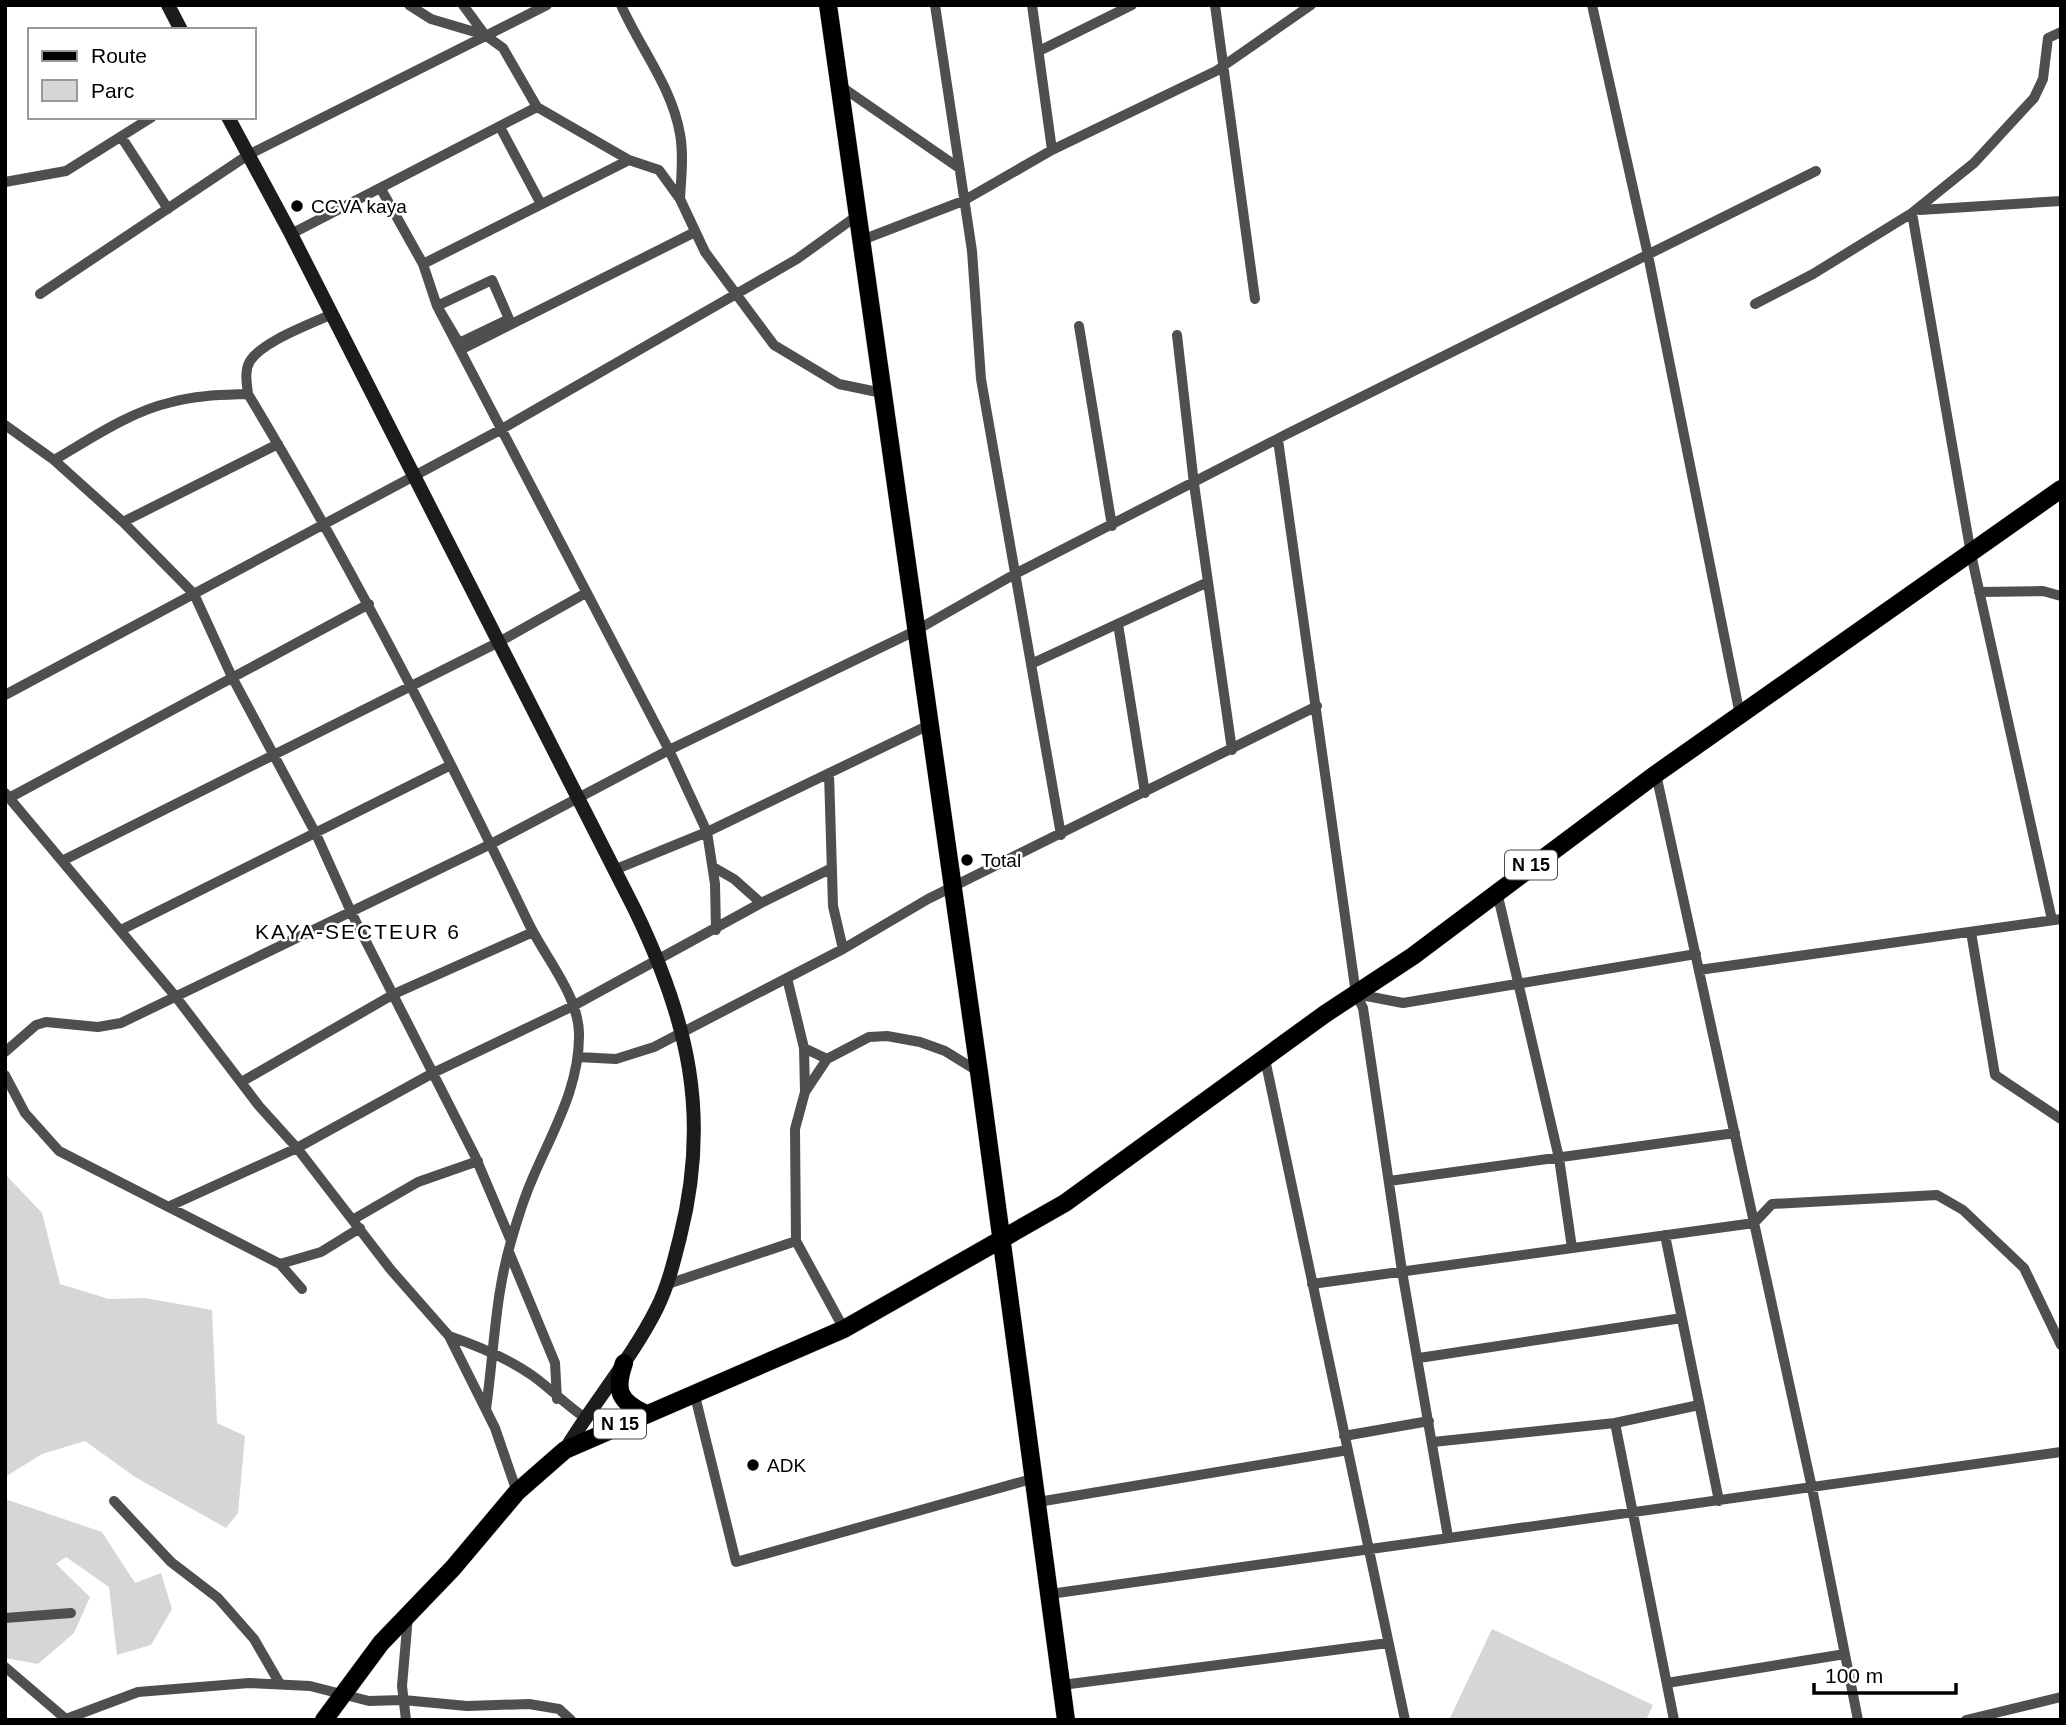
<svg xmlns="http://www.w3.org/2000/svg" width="2066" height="1725" font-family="Helvetica,sans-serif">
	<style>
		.green { fill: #d6d6d6 }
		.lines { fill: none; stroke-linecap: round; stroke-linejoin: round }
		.primary-casing { stroke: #dbdbdb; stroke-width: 19 }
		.street { stroke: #4f4f4f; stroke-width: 10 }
		.secondary { stroke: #1c1c1c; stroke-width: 14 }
		.primary { stroke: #000; stroke-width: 18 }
		.poi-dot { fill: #000; stroke: #fff; stroke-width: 2.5 }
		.labels { text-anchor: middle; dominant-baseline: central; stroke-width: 5; stroke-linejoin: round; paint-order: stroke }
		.shield { fill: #fff; stroke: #4c4c4c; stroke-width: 2 }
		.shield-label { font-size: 18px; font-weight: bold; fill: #000 }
		.poi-label { font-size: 19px; fill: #000; stroke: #fff; text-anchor: start }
		.neighbourhood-label { font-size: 21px; letter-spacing: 2px; fill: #000; stroke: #fff }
	</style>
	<rect width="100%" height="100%" fill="#fff"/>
	<path class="green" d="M5,1174L42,1213L60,1284L109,1299L145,1298L212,1310L217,1423L245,1436L238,1513L226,1528L135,1477L85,1441L42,1454L5,1477Z
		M5,1499L102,1532L135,1583L161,1573L172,1609L151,1645L117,1655L109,1587L66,1557L56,1564L90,1597L74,1633L38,1664L5,1658Z
		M1492,1629L1653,1705L1646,1720H1449Z"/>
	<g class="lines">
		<g class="primary-casing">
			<path id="primary" d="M828,5L979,1072L1066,1720
				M624,1363C615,1389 618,1401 644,1413
				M324,1720L381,1643L453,1568L517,1492L565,1450L844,1329L1065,1203L1325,1014L1413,956L1656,774L2061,489"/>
		</g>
		<path class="street" d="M409,5L431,19L485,35
			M463,5L485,35L503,48L537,107L629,160L659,170L680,199L705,252L774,345L839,384L882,393
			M621,5C640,48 672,87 680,134C684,155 681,178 680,199
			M935,5L972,251L981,379L1061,835
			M1032,5L1052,150
			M1215,5L1255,299
			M1592,5L1648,255L1740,715
			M1039,51L1132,5
			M839,85L959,168
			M500,127L541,204
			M122,138L168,209
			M5,182L66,171L152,117
			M381,189L423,264L437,306L669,750L707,832L715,884L716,930
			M1920,210L2061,201
			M1912,213L1971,554L2052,920
			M291,234L537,107
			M862,240L963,201L1052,150L1216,71L1311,5
			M423,264L629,160
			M492,280L509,319L459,343L437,306Z
			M40,294L248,155L547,5
			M1755,304L1813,274L1912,213L1974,163L2034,98L2043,79L2048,38L2061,32
			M332,314C309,325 263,341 250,361C244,371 247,384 248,394C351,565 442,742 528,922C544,956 578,994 579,1033C580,1085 554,1129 534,1175C525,1195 518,1217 512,1238C495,1293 494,1353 486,1409
			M1079,326L1112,526
			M1177,335L1194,484L1232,750
			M460,350L693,233
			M5,425L54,460L123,522L194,594L232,677L316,834L352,914L475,1156L511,1241
			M1278,440L1356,994L1363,1008L1402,1271L1448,1537
			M54,460C92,438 129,412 172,402C197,395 223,395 248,394
			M123,522L278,444
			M1979,592L2043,591L2061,596
			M1118,624L1145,793
			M1031,664L1208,582
			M5,695L500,430L797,259L858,215
			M829,773L833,906L843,949
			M1656,774L1812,1488L1858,1720
			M5,793L176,997L259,1106L297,1148L391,1270L449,1336L495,1428L517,1492
			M9,798L369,604
			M64,860L499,642L586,593
			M713,867L734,879L761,903
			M614,870L707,832L929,725
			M1497,892L1559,1158L1572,1248
			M121,930L451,765
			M1971,932L1995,1075L2061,1119
			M1699,970L2061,919
			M787,978L804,1048L805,1092
			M1356,994L1403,1003L1696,954
			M804,1048L827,1059
			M5,1052L36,1025L46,1022L98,1027L121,1023L491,844L669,750L915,631L1015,574L1287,434L1816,171
			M578,1057L616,1059L654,1047L843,949L928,899L1317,706
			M1265,1059L1405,1720
			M5,1075L25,1113L59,1151L280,1264L302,1289
			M243,1081L394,994L533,932
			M1389,1181L1735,1133
			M170,1206L297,1148L433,1073L573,1006L761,903L832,868
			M354,1219L418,1182L478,1161
			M1665,1235L1719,1501
			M509,1252L555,1363L557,1399
			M280,1264L321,1252L360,1228
			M668,1284L796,1241
			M1312,1284L1754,1223L1772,1204L1937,1195L1963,1210L2024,1268L2061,1345
			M844,1329L796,1241L795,1129L805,1092L827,1059L869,1037L887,1036L920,1042L945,1051L979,1072
			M449,1336C478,1346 508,1358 533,1376C551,1389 565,1404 584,1417
			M1419,1358L1682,1318
			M694,1392L736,1562L1035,1478
			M1615,1423L1674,1720
			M1344,1436L1429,1421
			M1433,1442L1615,1423L1699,1405
			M114,1501L171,1562L218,1598L254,1639L280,1684
			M1038,1502L1348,1450
			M1050,1594L2061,1452
			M5,1618L71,1613
			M5,1667L67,1720
			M1667,1683L1845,1654
			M1062,1685L1388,1643
			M66,1719L138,1692L249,1683L310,1686L369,1701L403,1700L467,1706L529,1704L559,1709L571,1720
			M406,1720L402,1686L408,1616
			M1966,1720L2061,1697"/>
		<path class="secondary" d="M168,5L181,30
			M228,117L291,234L635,910C688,1020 711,1115 680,1237C674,1261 668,1286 657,1308C632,1358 594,1402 565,1450"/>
		<use href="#primary" class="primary"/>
	</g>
	<g class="poi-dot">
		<circle cx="297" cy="206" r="7"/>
		<circle cx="967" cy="860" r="7"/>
		<circle cx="753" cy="1465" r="7"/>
	</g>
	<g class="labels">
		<g class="shield">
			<rect x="1505" y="850.5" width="52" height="29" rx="5"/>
			<rect x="594" y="1409.5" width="52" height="29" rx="5"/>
		</g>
		<g class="shield-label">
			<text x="1531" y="865">N 15</text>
			<text x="620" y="1424">N 15</text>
		</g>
		<g class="poi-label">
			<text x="311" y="206">CCVA kaya</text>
			<text x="981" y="860">Total</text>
			<text x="767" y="1465">ADK</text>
		</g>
		<g class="neighbourhood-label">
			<text x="358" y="931">KAYA-SECTEUR 6</text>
		</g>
	</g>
	<rect width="2066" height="1725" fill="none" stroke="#000000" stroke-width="14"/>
	<rect x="28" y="28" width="228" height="91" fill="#ffffff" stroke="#999999" stroke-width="2"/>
	<rect x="42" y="51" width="35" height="10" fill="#000000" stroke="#999999" stroke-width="2"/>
	<text x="91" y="63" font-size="21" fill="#000000">Route</text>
	<rect x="42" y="80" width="35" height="21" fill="#d6d6d6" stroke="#999999" stroke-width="2"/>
	<text x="91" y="98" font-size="21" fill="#000000">Parc</text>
	<path d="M1814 1683v10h142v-10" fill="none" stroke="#000000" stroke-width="3.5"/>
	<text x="1825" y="1683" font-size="21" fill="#000000" stroke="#ffffff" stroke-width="5" paint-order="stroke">100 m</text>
</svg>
